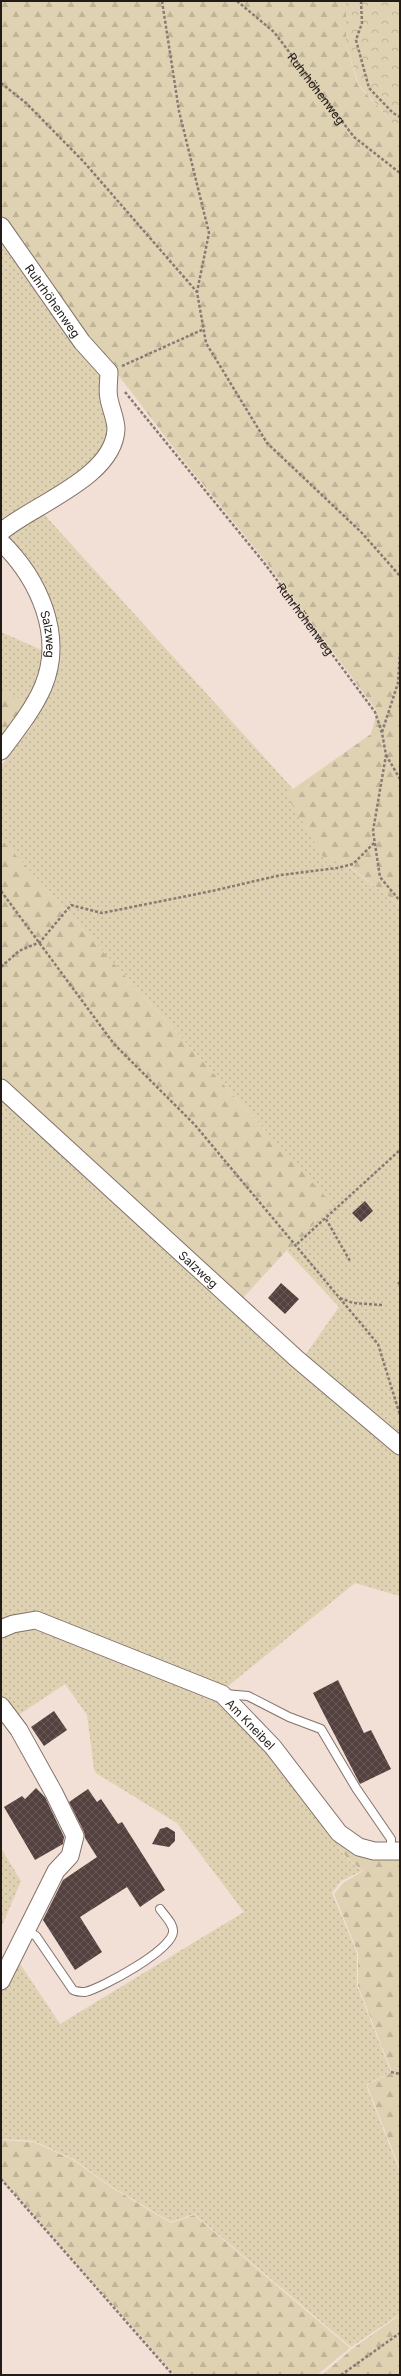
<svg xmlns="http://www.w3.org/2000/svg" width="401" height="2376" font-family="Inter,sans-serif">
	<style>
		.grass { fill: url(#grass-dots) }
		.forest { fill: url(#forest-firs) }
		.park { fill: url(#park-crowns) }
		.building { fill: url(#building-cross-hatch) }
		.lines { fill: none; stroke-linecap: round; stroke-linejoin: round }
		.lane-casing { stroke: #837269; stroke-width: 10 }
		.street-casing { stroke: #837269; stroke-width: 19 }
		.path { stroke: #877b74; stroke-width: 2.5; stroke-dasharray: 3 2; stroke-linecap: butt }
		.lane { stroke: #fff; stroke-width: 8 }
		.street { stroke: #fff; stroke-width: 17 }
		.labels { text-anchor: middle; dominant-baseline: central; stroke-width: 4; stroke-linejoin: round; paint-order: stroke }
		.street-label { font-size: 12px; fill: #221b17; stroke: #fff }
	</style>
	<defs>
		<pattern id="grass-dots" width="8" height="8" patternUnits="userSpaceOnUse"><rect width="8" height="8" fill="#dfd2b2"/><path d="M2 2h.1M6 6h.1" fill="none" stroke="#bfb498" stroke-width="1.8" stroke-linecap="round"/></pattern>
		<pattern id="forest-firs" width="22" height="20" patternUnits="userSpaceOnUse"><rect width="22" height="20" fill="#dfd2b2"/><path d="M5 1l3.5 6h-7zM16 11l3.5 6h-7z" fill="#bfb498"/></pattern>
		<pattern id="park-crowns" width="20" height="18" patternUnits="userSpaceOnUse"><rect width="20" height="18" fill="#dfd2b2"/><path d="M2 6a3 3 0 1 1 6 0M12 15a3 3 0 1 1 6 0" fill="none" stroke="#bfb498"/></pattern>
		<pattern id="building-cross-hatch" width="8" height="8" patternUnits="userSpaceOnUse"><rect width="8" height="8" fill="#53413f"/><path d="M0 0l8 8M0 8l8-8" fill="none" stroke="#685957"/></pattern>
	</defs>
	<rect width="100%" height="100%" fill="#f2dfd5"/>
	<path class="grass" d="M1,234L102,366L112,429L94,464L1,524Z
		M41,511L293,789L287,794L329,857L346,865L400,905V1439L304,1357L339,1307L287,1251L297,1244L266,1131L1,839V766L31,727L48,690L55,656L4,533Z
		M1,632L44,651L38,684L29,703L1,691Z
		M1,1096L82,1174L400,1456V1596L355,1583L228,1686H217L58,1619L36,1615L1,1622Z
		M38,1626L221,1702L267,1749L346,1858L362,1871L341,1881L332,1893L357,1953V1986L391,2072L366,2085L400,2172V2314L351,2347L194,2214L171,2222L111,2186L73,2159L34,2141L1,2139V1989L18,1961L60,2024L244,1912L177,1823L96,1773L94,1769L87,1715L65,1684L17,1716L1,1695V1635Z
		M1,1848L21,1881L1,1928Z"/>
	<path class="forest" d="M1,1H346V45L358,85L400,131V905L346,864L326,862L286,794L371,734L377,711L267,563L180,456L1,221Z
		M1,691L29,703L1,742Z
		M1,839L331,1203L297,1244L286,1251L241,1300L1,1084Z
		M315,1817L339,1836L400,1858V2169L367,2085L392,2072L358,1986V1953L334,1894L343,1883L363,1871L347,1858Z
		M1,2140L34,2142L73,2160L111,2187L171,2223L194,2215L350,2348L317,2375H175L1,2178Z
		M400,2315V2375H322L352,2349Z"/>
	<path class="park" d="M346,1H400V131L359,85L346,45Z"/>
	<path class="building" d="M365,1201L373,1211L361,1222L352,1213Z
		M281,1283L299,1299L285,1314L268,1298Z
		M338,1680L364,1733L371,1730L391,1769L360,1784L313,1693Z
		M54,1711L67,1730L44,1746L31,1727Z
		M36,1788L45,1797L64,1837L63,1844L35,1860L4,1807L22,1796L25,1799Z
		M88,1789L97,1802L101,1799L118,1824L122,1822L165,1890L140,1907L127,1887L80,1917L102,1952L75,1970L43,1920L63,1880L97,1857L85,1838L84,1832L69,1802Z
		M167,1827L175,1832V1841L169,1847L152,1844L160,1829Z"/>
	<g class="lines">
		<g class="lane-casing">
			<path id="lane" d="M225,1694L248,1696L289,1717L321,1729L356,1788L391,1839V1852
				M27,1931L36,1936L73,1990C77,1992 80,1992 85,1992C102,1988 172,1950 173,1932C174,1924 164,1915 160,1909"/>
		</g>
		<g class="street-casing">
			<g id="street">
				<path id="s3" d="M1,226L82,342L109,372C109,381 107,391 109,399C111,409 116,420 116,429C114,478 32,505 1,532"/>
				<path id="s4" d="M1,542C38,578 65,635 43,687C33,710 16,731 1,751"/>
				<path id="s5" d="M1,1088L297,1359L400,1446"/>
				<path id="s6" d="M1,1629L13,1624L36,1620L222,1694L273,1747L339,1833L359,1847L374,1851H400"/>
				<path d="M1,1706L19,1730L54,1793L75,1836L70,1856L56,1871L1,1981"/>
			</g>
		</g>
		<g class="path">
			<path d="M162,1L179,111L209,233L197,292"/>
			<path id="s1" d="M237,1L274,32L354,137L400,173"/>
			<path d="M361,1L362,23L356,40L369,88L393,113L400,117"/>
			<path d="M1,83L26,103L83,161L197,292L206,343L267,443L361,532L400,576"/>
			<path d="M122,366L204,329"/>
			<path id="s2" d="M125,392L265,564L375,712L382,733L386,755L373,831L380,877L400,901"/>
			<path d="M382,732L398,683L400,653"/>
			<path d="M386,755L400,779"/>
			<path d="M1,891L114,1044L195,1125L378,1344L400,1415"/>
			<path d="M1,967L19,951L40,942L71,905L102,913L212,891L281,875L337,868L353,864L374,843"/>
			<path d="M326,1219L350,1261"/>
			<path d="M297,1244L400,1150"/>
			<path d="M398,1284L400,1282"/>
			<path d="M340,1298L353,1303L382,1305"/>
			<path d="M391,2072L400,2074"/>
			<path d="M1,2179L173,2375"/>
			<path d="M341,2375L400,2333"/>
		</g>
		<use href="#lane" class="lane"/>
		<use href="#street" class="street"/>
	</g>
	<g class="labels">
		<g class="street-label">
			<text stroke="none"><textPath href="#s1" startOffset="119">Ruhrhöhenweg</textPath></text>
			<text stroke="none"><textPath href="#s3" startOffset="91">Ruhrhöhenweg</textPath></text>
			<text stroke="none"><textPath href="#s2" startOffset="290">Ruhrhöhenweg</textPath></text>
			<text stroke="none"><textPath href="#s4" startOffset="106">Salzweg</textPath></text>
			<text stroke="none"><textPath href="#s5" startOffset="268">Salzweg</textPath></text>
			<text stroke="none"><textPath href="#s6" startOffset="278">Am Kneibel</textPath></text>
		</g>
	</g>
	<rect width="401" height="2376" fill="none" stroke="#221b17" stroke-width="4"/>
</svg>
